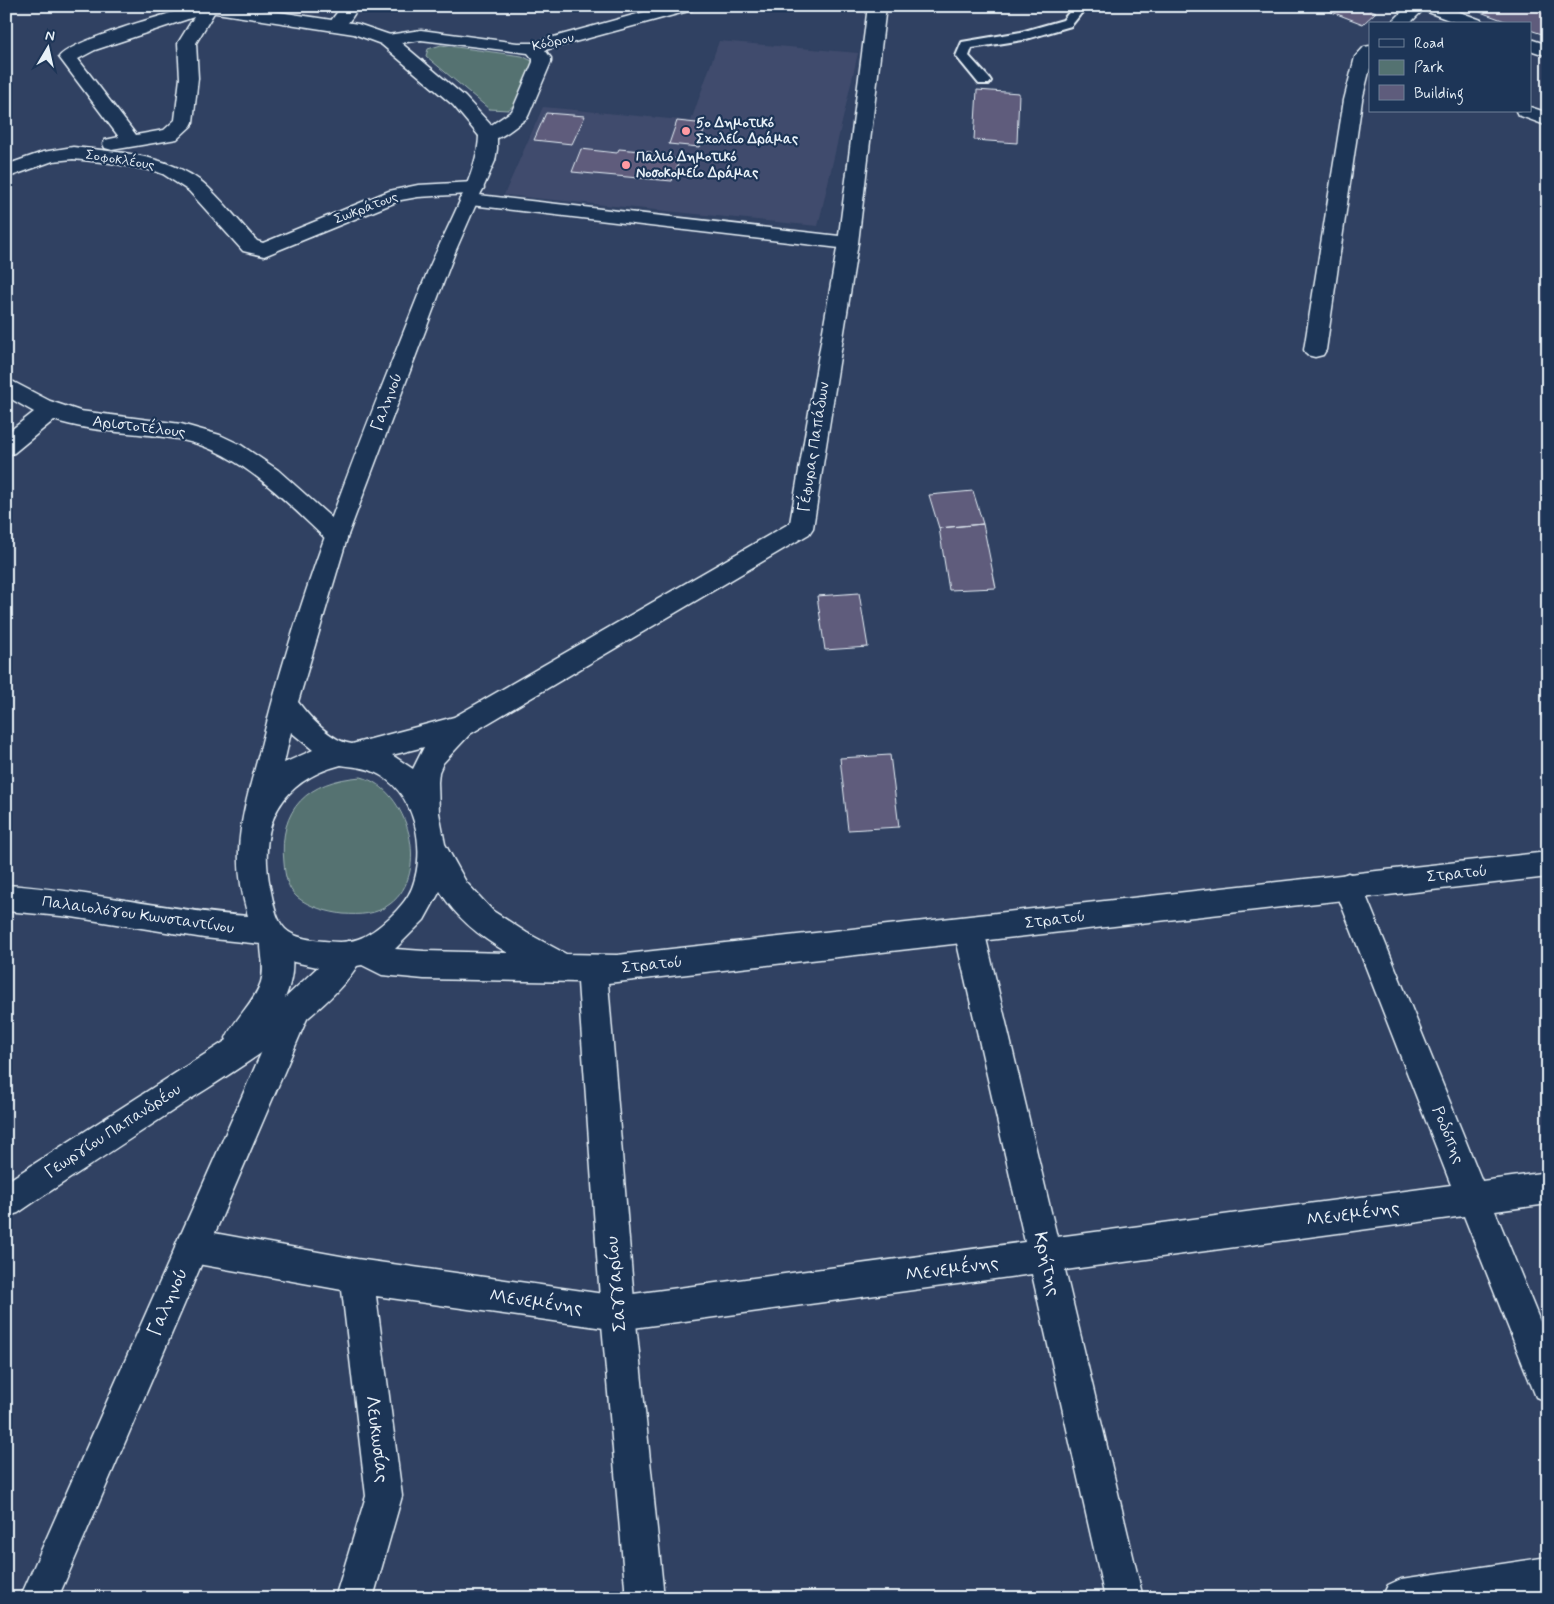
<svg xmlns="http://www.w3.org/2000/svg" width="1554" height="1604" font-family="Mynerve,sans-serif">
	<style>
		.built { fill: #414c6d }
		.green { fill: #547271; stroke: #9eb2b4 }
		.building { fill: #5e5c7c; stroke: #e8f1f8 }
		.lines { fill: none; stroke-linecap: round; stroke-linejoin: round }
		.service-casing { stroke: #e8f1f8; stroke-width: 4 }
		.minor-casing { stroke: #e8f1f8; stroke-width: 3 }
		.tertiary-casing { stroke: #e8f1f8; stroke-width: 3 }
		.secondary-casing { stroke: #e8f1f8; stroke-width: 3 }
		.service { fill: #1d3557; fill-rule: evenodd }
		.minor { fill: #1d3557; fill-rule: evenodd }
		.tertiary { fill: #1d3557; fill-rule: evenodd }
		.secondary { fill: #1d3557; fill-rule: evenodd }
		.poi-dot { fill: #ff9aa2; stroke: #1d3557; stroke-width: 2 }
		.labels { text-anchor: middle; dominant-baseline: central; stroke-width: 4.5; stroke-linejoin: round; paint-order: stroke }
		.far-street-label { font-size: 14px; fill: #e8f1f8; stroke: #1d3557 }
		.far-poi-label { font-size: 14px; font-weight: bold; fill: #e8f1f8; stroke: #1d3557; text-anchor: start }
		.street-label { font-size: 16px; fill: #e8f1f8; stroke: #1d3557 }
		.near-street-label { font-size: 19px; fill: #e8f1f8; stroke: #1d3557 }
	</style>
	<rect width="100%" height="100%" fill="#304162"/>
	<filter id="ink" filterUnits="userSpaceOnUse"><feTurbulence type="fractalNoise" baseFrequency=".02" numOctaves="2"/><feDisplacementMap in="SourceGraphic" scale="10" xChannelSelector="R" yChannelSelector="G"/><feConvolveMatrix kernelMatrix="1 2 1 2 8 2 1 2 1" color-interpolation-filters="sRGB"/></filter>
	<g filter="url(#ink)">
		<path class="built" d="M719,41L858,53L818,226L504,195L543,107L691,121Z"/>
		<path class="green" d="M441,45L522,56L532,61L534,66L514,105L508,110L489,109L426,56L428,49Z
			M361,777C409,789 431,874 390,904C376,915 360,915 343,914C328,912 309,907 297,897C287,888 285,875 284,863C278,808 308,781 361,777Z"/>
		<path class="building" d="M1316,6H1361L1376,12L1363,24Z
			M1464,6H1533L1548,11V36L1530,30V24H1513Z
			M977,90L1019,93L1017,143L974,140Z
			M546,113L585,116L572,144L534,140Z
			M677,121L706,124L699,147L669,144Z
			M581,149L617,153L619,149L651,152L650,156L680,159L672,181L572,172Z
			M973,491L983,524L939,528L929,495Z
			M983,524L996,588L949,590L939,528Z
			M859,593L868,647L825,650L817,596Z
			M890,755L899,827L848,830L840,758Z"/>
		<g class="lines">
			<g class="service-casing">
				<path id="service" d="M1074,6H1087L1071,26L1023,40L972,48L969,56L989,78L991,81L989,84H979L956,56L962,42L1021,32L1063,20Z"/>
			</g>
			<g class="minor-casing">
				<path id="minor" d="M194,6H218L196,43L198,78L193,122L191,126L177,139L112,150L105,148L103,144L105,140L119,137L59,57C71,40 169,14 194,6ZM194,17L178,43L180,78L175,120L164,130L136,135L78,59L95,50Z
					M342,6H359C352,17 345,33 330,30L327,26Z
					M666,6H694L692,10L545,50L551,58V62L529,114L527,118C514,127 498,144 481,140L479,136L481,132L512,111L533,62V59L528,53L421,40L387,45L381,44L378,40L381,36L421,30L517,43H532Z
					M1408,6H1444L1481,20L1484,24H1459L1423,10L1409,24H1390Z
					M1530,39L1548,45V56L1530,50Z
					M1370,46V68L1362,100L1326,350L1323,355L1315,357L1307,355L1304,350L1344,100L1355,57L1364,47Z
					M1530,107L1548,113V126L1518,115L1516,111H1530Z
					M73,147C117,152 165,154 202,182C219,196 241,224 257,241L263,243L389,191L418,185L474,182L481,184L484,188L481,192L470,194L848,237L855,238L858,243L855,248L848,249L462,204L459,200L462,196L468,194L418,197L401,200L264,256L243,251L189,191L163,174L155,171L111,163L73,159L53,161L6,178V165L43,152Z
					M6,378L50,401L80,411L181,424L220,435L241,445L278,470L344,529L348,535L344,541L336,544L328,541C286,502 241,452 182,440C139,431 96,434 54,420L14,453L6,455V434L34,412L6,396Z
					M1348,873L1358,877L1362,886L1482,1181L1548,1172V1204L1495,1211L1548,1341V1402L1536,1397L1464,1216L1065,1270L1143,1598H1105L1032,1274L618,1330L376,1296L402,1496L373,1598H335L366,1496L342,1290L192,1263L180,1258L175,1246L180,1234L192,1229L357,1259L618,1296L1025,1242L954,930L959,921L969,917L979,921L984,930L1057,1237L1451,1185L1334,886L1338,877Z
					M1548,1557V1595L1528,1598H1382L1388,1585L1401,1579Z"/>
			</g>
			<g class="tertiary-casing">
				<path id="tertiary" d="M195,6H239L358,24L393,36L465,97L490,124L497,136V149L495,161L455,252L348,535L298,702C310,718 332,742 352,744L454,717L790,523L838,243L868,6H886L858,243L813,528L809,534L470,734L443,763L439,772L438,782L439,813L445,844L466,882L493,911L527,933L566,954L617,955L1548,852V877L608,983L635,1313L664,1598H626L601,1313L578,982L424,979L382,975L362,965L346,968H322L294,962L275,955L261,944L204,938L72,917L6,911V885C88,890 167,911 248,916C242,895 238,873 239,851C240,814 254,775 263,738C302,580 365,430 425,278C440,239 478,176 479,136L453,105L381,44L354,34L203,11L197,10ZM291,732L313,750L284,763ZM424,747L413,769L392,755ZM341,765C353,767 364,767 374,772C416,791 427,849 412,888C405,906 376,933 358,939C347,943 335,942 324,941C311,940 294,938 285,929C275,919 273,900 270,887C258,826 279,781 341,765ZM440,891C456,918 480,937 508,953L424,951L395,949L424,920Z
					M297,993L308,997L312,1007L58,1598H20L286,997Z"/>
			</g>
			<g class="secondary-casing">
				<path id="secondary" d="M274,925L284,929C295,953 295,974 285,998L320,965L338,945L348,941L358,945L363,955C338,1010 231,1073 180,1106C133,1137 86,1168 40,1198L18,1213L6,1217V1182L227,1040L226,1038C235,1018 254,1003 261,982C267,963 256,945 264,929Z"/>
			</g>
			<use href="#service" class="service"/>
			<use href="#minor" class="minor"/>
			<use href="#tertiary" class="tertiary"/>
			<use href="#secondary" class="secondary"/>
		</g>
	</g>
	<g class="poi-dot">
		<circle cx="686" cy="131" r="5"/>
		<circle cx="626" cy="165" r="5"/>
	</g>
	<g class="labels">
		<g class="far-street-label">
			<text transform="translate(553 42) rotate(-13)">Κόδρου</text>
			<text transform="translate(120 160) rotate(9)">Σοφοκλέους</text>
			<text transform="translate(366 208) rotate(-21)">Σωκράτους</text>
		</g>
		<g class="far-poi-label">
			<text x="696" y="123">5ο Δημοτικό<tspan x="696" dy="16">Σχολείο Δράμας</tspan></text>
			<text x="636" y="157">Παλιό Δημοτικό<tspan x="636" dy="16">Νοσοκομείο Δράμας</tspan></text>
		</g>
		<g class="street-label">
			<text transform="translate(387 402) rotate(-69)">Γαληνού</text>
			<text transform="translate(139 427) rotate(7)">Αριστοτέλους</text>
			<text transform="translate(814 447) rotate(-81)">Γέφυρας Παπάδων</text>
			<text transform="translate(1457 874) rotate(-6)">Στρατού</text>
			<text transform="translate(138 915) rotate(8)">Παλαιολόγου Κωνσταντίνου</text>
			<text transform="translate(1055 920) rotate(-7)">Στρατού</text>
			<text transform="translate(652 965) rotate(-6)">Στρατού</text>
			<text transform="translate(113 1131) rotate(-33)">Γεωργίου Παπανδρέου</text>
			<text transform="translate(1448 1135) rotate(68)">Ροδόπης</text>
		</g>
		<g class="near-street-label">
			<text transform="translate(1353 1214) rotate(-8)">Μενεμένης</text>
			<text transform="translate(1047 1264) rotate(77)">Κρήτης</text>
			<text transform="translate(952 1269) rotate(-8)">Μενεμένης</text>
			<text transform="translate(616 1284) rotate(-95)">Σαγγαρίου</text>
			<text transform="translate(168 1302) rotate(-66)">Γαληνού</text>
			<text transform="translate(536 1302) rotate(8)">Μενεμένης</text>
			<text transform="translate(377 1439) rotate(83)">Λευκωσίας</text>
		</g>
	</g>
	<rect width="1554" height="1604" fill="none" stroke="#1d3557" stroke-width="25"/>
	<rect x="12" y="12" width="1529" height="1579" fill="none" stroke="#e8f1f8" stroke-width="2" filter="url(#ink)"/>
	<rect x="1369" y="22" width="162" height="90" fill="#1d3557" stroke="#6e8097"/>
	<rect x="1379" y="39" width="25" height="8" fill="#1d3557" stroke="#6e8097"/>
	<text x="1414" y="48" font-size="15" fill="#e8f1f8">Road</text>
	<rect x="1379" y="60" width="25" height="15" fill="#547271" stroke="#6e8097"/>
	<text x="1414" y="72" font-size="15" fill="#e8f1f8">Park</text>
	<rect x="1379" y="85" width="25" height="15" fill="#5e5c7c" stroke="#6e8097"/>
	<text x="1414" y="98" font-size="15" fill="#e8f1f8">Building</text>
	<g transform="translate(48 48) rotate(9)" stroke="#1d3557" stroke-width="4" paint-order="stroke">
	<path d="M0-4L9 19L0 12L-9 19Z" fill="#e8f1f8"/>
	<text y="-8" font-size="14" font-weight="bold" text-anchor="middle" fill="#e8f1f8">N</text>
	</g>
</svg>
